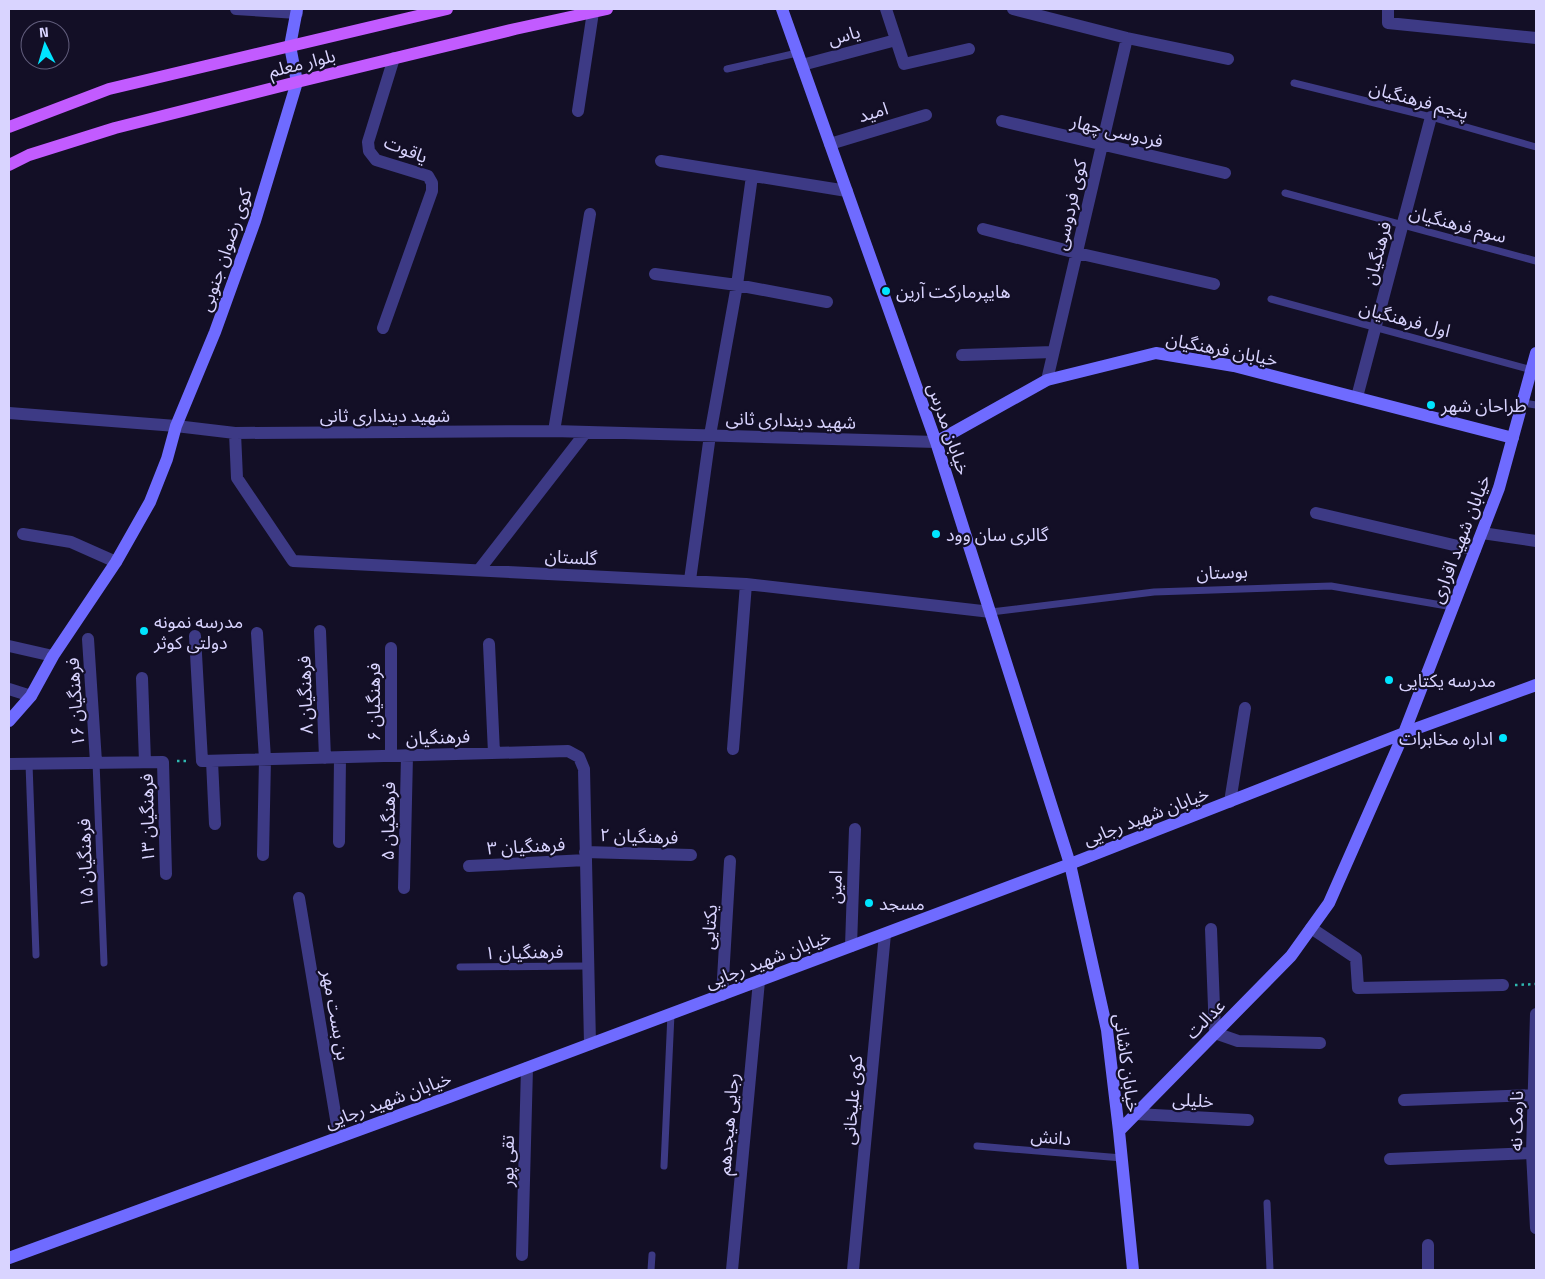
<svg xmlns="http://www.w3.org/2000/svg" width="1545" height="1279" font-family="'Titillium Web','Noto Sans Arabic',sans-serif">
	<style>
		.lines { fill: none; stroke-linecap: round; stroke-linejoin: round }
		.path { stroke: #2fb8b0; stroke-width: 2.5; stroke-dasharray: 2.5 4; stroke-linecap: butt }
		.lane { stroke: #3d3a85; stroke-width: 7 }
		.street { stroke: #3d3a85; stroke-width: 12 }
		.secondary { stroke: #6f6bff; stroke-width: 12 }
		.primary { stroke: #c25bff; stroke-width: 12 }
		.poi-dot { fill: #00e5ff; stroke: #130f26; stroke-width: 2 }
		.labels { text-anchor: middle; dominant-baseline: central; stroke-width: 4.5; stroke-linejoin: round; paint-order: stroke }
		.street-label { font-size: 18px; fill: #d9d4ff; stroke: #130f26 }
		.poi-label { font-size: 18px; fill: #d9d4ff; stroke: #130f26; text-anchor: start }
	</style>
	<rect width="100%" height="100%" fill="#130f26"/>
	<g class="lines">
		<path class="path" d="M177,761H189
			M1515,985L1536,984"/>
		<path class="lane" d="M727,69L797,53
			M1294,83L1431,117L1536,147
			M1285,193L1536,261
			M1271,299L1532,370
			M1523,403L1536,405
			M991,612L1154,592L1331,586L1453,607
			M96,762L104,963
			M29,764L36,955
			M460,967L588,966
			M977,1146L1122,1158
			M664,1166L671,1014
			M1267,1203L1270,1270
			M651,1270L652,1255"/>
		<path class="street" d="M236,9L297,13
			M886,9L904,64L969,49
			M1013,9L1127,38L1228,59
			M1388,9V23L1536,38
			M802,65L896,40
			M578,111L593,12
			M1002,121L1225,173
			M830,144L926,115
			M661,161L847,191
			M983,229L1077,253L1214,284
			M655,274L737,285L827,302
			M383,328L432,191V183L428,176L376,160L369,151L368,142L394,58
			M962,355L1053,352
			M1047,380L1127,38
			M1357,397L1431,117
			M9,413L176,426L235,433L554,431L936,442
			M554,431L590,214
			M235,433L237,478L293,561L746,584L991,612
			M1316,513L1475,550
			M1482,533L1536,541
			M23,534L71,542L116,562
			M479,570L586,432
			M690,580L710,435L737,285L752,176
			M320,631L325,758
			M257,633L265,759L263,855
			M195,636L202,761L568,751L579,757L584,769L590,1044
			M88,639L96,762
			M489,644L494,753
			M9,646L53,656
			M142,678L145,762
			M9,689L31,696
			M733,749L746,584
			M391,756V648
			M212,761L215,824
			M9,764L163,762L166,874
			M1230,802L1245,708
			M339,842L340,758
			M585,852L691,855
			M469,866L586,860
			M404,888L407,756
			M299,898L339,1137
			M1311,928L1356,958L1358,988L1503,985
			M1211,929L1215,1033L1238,1041L1320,1043
			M851,946L855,829
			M722,995L730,861
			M1536,1014L1532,1153L1536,1228
			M1404,1100L1534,1095
			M1136,1114L1248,1120
			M1390,1159L1532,1153
			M1428,1245V1270
			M522,1255L527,1068
			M732,1270L759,981
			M853,1270L885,934"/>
		<path class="secondary" d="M782,9L936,442L1070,864L1107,1030L1119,1131L1133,1270
			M936,442L1047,380L1156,353L1234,366L1513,438
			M9,721L31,696L53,656L116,562L150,502L167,459L176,426L215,332L255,221L297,82L290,46L297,9
			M1119,1131L1291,956L1329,903L1404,733L1499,488L1536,353
			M9,1258L449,1097L1070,864L1404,733L1536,685"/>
		<path class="primary" d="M9,127L109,89L447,9
			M9,165L29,155L115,128L297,82L515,29L607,9"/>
	</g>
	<g class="poi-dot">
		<circle cx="886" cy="291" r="5"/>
		<circle cx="1431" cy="405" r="5"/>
		<circle cx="936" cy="534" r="5"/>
		<circle cx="144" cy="631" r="5"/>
		<circle cx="1389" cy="680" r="5"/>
		<circle cx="1503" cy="738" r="5"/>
		<circle cx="869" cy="903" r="5"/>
	</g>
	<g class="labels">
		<g class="street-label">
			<text transform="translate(844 35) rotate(-15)">یاس</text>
			<text transform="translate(302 63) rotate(-14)">بلوار معلم</text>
			<text transform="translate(1419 100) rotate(15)">پنجم فرهنگیان</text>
			<text transform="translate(873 112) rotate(-17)">امید</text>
			<text transform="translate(1117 131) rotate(13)">فردوسی چهار</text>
			<text transform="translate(406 149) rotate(22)">یاقوت</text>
			<text transform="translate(1070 205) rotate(-77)">کوی فردوسی</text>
			<text transform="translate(1458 224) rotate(15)">سوم فرهنگیان</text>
			<text transform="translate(225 250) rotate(-71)">کوی رضوان جنوبی</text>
			<text transform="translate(1377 253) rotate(-75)">فرهنگیان</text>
			<text transform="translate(1405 319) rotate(15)">اول فرهنگیان</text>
			<text transform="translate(1222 349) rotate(11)">خیابان فرهنگیان</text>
			<text x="385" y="415">شهید دینداری ثانی</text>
			<text transform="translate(791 420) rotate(2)">شهید دینداری ثانی</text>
			<text transform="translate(949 429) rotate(71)">خیابان مدرس</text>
			<text transform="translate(1460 539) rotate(-69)">خیابان شهید اقراری</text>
			<text transform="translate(571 557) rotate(3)">گلستان</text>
			<text transform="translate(1222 572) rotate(-2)">بوستان</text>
			<text transform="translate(305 695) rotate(-92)">فرهنگیان ۸</text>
			<text transform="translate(75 702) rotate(-94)">فرهنگیان ۱۶</text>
			<text transform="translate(373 702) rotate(-90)">فرهنگیان ۶</text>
			<text transform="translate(438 737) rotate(-2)">فرهنگیان</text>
			<text transform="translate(1146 816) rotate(-21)">خیابان شهید رجایی</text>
			<text transform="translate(147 818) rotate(-91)">فرهنگیان ۱۳</text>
			<text transform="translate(388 821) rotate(-89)">فرهنگیان ۵</text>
			<text transform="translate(639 836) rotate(2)">فرهنگیان ۲</text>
			<text transform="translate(526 846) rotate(-3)">فرهنگیان ۳</text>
			<text transform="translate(85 863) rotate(-92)">فرهنگیان ۱۵</text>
			<text transform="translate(835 887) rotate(-88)">امین</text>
			<text transform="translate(709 927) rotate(-86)">یکتایی</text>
			<text transform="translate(524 952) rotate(-1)">فرهنگیان ۱</text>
			<text transform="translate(768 959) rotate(-21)">خیابان شهید رجایی</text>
			<text transform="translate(336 1015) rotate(80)">بن بست مهر</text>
			<text transform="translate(1205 1019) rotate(-45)">عدالت</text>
			<text transform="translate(1127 1063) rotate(82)">خیابان کاشانی</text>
			<text transform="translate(388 1100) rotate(-20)">خیابان شهید رجایی</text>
			<text transform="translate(852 1100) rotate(-85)">کوی علیخانی</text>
			<text transform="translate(1193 1100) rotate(3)">خلیلی</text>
			<text transform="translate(1516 1121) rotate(-89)">نارمک نه</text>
			<text transform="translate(728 1124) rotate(-85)">رجایی هیجدهم</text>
			<text transform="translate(1051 1137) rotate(5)">دانش</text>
			<text transform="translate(507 1161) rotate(-89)">تقی پور</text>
		</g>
		<g class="poi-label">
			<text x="896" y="291">هایپرمارکت آرین</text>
			<text x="1441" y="405">طراحان شهر</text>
			<text x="946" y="534">گالری سان وود</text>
			<text x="154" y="621">مدرسه نمونه<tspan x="154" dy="21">دولتی کوثر</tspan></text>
			<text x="1399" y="680">مدرسه یکتایی</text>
			<text x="1493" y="738" text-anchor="end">اداره مخابرات</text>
			<text x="879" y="903">مسجد</text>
		</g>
	</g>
	<rect width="1545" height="1279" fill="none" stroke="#d9d4ff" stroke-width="20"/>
	<g transform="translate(45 45) rotate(355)"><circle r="24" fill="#130f26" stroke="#625e7d"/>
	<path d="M0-4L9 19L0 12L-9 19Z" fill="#00e5ff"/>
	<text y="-8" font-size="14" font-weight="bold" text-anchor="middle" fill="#d9d4ff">N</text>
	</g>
</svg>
